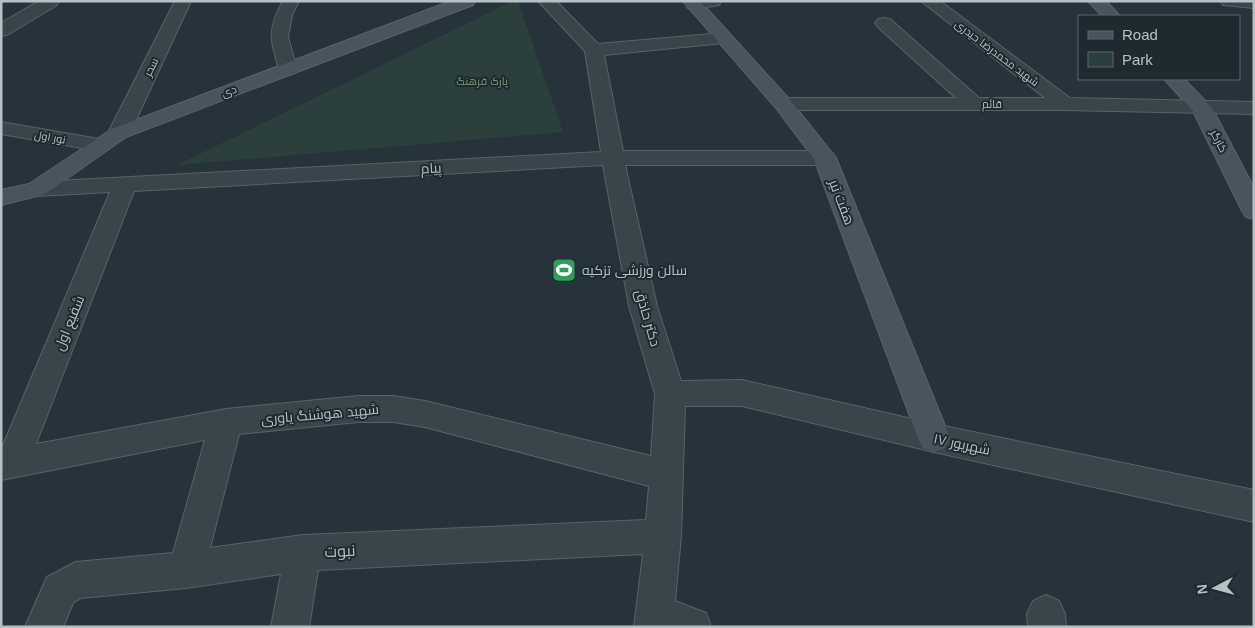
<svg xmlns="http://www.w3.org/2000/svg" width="1255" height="628" font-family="Helvetica,Cairo,sans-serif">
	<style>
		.green { fill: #2b403c }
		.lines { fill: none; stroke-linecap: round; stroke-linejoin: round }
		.street-casing { stroke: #586369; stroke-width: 2 }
		.secondary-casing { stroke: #586369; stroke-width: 2 }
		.street { fill: #3a454b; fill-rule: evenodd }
		.secondary { fill: #48555e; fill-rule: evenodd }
		.labels { text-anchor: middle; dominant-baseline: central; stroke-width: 4; stroke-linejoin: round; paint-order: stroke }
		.far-street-label { font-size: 11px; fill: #b6c0c7; stroke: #1f2a30 }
		.far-park-label { font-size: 11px; fill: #769a77; stroke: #1f2a30 }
		.street-label { font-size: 14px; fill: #b6c0c7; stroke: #1f2a30 }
		.poi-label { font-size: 14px; fill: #b6c0c7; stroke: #1f2a30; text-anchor: start }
		.near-street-label { font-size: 16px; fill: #b6c0c7; stroke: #1f2a30 }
	</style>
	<rect width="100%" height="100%" fill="#26333b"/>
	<path class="green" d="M513,1H518L563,132L177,165Z"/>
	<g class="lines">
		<g class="street-casing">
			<path id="street" d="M39,1H59L57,5L7,35L1,36V23Z
				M175,1H191L130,133L126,137L119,139L112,137L108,133Z
				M283,1H299L292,15L288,37L297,69L295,73L288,75L281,73L279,69C270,38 267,31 283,1Z
				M538,1H556L598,44L723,33L729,34L732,38L729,42L723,43L604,55L623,151H825L833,153L836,158L833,163L825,165H625L657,306L681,381L742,380L934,424L1254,490V522L934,452L742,406H685L681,536L675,601L706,613L711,627H634L643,554L318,570L309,627H271L281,574L186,588L81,598L73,603L63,627H25L47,577L76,562L173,553L205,440L1,480V450L110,192L37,196L29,194L25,189L29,184L37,182L601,152L585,51ZM603,165L629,306L655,394L651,456L425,401L393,396H358L226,409L36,444L134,191ZM358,422H393L425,427L649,486L646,520L303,535L210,548L239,434Z
				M688,1H721L719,5L694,9L688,8L686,4Z
				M921,1H940L1070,98L1254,102V114L1065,110H783L776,108L773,104L776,100L783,98H956L878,27L875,23L878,19L884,18L890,19L979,98H1045Z
				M1221,1H1254V8L1223,5Z
				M1,122L99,139L107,140L110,145L107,150L99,151L1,134Z
				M1046,595L1059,601L1065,614L1066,627H1028L1027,614L1033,601Z"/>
		</g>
		<g class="secondary-casing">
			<path id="secondary" d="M451,1H475L473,5L126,137L45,194L1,205V190L29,184L112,129Z
				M683,1H700L790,100L836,158L950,438L945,448L934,452L923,448L918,438L814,159L776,108Z
				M1088,1H1106L1120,16H1102Z
				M1164,79H1184L1212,108L1254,188V219L1246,217L1242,211L1193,111Z"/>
		</g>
		<use href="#street" class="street"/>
		<use href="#secondary" class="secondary"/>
	</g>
	<defs>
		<g id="stadium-square" transform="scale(1.25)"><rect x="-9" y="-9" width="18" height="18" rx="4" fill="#2e9e5b" stroke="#1f2a30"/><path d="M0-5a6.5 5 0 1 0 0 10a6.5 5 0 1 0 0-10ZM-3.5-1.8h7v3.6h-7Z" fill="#fff"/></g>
	</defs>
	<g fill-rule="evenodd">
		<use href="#stadium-square" x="564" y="270"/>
	</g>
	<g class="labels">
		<g class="far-street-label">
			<text transform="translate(997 53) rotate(37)">شهید محمدرضا حیدری</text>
			<text transform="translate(151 67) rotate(-64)">سحر</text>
			<text transform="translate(229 91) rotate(-21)">دی</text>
			<text x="992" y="104">قائم</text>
			<text transform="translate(50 137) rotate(10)">نور اول</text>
			<text transform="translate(1219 141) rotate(63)">کارگر</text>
		</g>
		<g class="far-park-label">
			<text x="482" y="81">پارک فرهنگ</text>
		</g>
		<g class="street-label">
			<text transform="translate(431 168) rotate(-3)">پیام</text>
			<text transform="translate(842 202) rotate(69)">هفت تیر</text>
			<text transform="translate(648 318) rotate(74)">دکتر حاذق</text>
			<text transform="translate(69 323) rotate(-68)">شفیع اول</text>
			<text transform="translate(320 414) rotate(-5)">شهید هوشنگ یاوری</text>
			<text transform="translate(962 444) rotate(12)">۱۷ شهریور</text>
		</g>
		<g class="poi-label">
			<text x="582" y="270">سالن ورزشی تزکیه</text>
		</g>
		<g class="near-street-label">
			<text transform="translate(340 551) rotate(-3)">نبوت</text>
		</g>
	</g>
	<rect width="1255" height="628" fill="none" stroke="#b6c0c7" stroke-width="5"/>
	<rect x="1078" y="15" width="162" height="65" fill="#1f2a30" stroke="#5b666c"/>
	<rect x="1088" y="31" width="25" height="8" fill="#48555e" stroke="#5b666c"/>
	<text x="1122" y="40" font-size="15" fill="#b6c0c7">Road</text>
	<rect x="1088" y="52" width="25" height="15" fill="#2b403c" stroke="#5b666c"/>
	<text x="1122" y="65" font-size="15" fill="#b6c0c7">Park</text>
	<g transform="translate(1215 588) rotate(264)" stroke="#1f2a30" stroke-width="4" paint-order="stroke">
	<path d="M0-4L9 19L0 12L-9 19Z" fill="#b6c0c7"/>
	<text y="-8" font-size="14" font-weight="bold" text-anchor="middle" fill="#b6c0c7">N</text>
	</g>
</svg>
